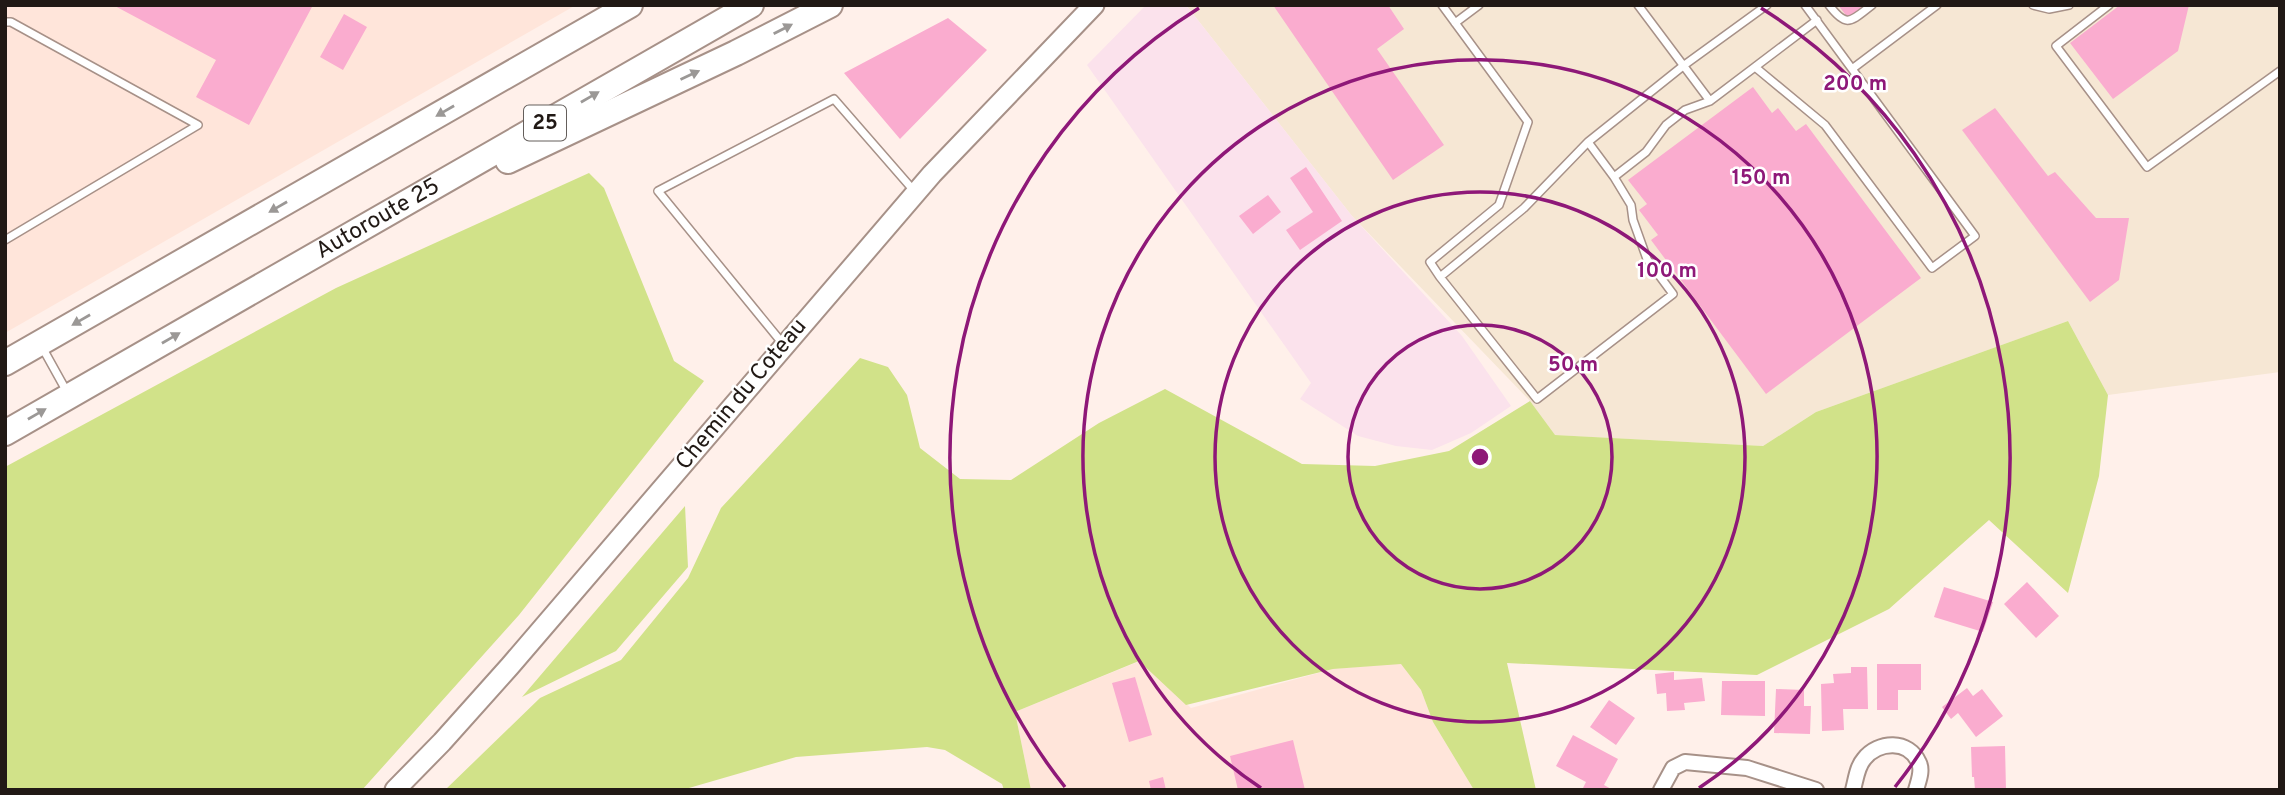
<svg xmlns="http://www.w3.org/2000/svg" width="2285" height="795" font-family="Overpass,sans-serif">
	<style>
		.commercial { fill: #f6e7d4 }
		.industrial { fill: #fbe2ec }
		.built { fill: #ffe5da }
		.green { fill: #d1e289 }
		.building { fill: #faaccf }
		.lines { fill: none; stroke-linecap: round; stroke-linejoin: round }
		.lane-casing { stroke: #a79188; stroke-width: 10 }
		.street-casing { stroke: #a79188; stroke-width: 18 }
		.secondary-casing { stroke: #a79188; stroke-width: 23 }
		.highway-casing { stroke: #a79188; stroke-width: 28 }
		.lane { stroke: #fff; stroke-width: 7 }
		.street { stroke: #fff; stroke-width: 14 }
		.secondary { stroke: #fff; stroke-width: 19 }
		.highway { stroke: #fff; stroke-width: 24 }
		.oneway { fill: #9b9896 }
		.ring { fill: none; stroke: #8e1878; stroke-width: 3.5 }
		.labels { text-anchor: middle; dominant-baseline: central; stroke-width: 5; stroke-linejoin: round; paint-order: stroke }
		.shield { fill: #fff; stroke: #645e5b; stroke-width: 2 }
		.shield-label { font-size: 21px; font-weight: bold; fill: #211915 }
		.street-label { font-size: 23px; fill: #211915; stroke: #fff }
		.centre { fill: #8e1878; stroke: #fff; stroke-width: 3.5 }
		.ring-label { font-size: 21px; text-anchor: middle; font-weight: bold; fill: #8e1878; stroke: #fff; stroke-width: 5; stroke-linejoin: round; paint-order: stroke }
	</style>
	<rect width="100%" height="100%" fill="#fff0ea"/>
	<path class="commercial" d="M1186,5H2280V372L2108,395L2068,321L1816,412L1763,446L1554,435L1530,401L1352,216Z"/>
	<path class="industrial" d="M1146,5H1186L1352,216L1462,336L1511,406L1471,433L1432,450L1396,446L1358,436L1300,399L1311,383L1087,65Z"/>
	<path class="built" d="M5,5H576L5,333Z
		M1140,661L1191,708L1333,669L1401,663L1421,690L1433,722L1474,790H1031L1015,712Z"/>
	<path class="green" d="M589,173L604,188L674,361L704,381L519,615L362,790H5V467L336,288Z
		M2068,321L2108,395L2099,476L2068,593L1989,520L1889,609L1757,675L1507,663L1536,790H1474L1433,722L1421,690L1401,664L1333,669L1186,705L1139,661L1015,712L1031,790H1004L1002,784L945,750L927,747L796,757L682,790H445L540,698L621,660L688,578L721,508L860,358L888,367L907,395L920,448L960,479L1011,480L1099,423L1165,389L1302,464L1375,466L1449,451L1530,401L1555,435L1763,446L1816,412Z
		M685,506L688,567L616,651L522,697Z"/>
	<path class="building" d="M113,5H313L249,125L196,97L216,60Z
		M1273,5H1388L1404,29L1377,49L1444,145L1393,180Z
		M1838,5H1865L1848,18Z
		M2120,5H2189L2178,51L2113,99L2070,43Z
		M344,14L367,27L343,70L320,57Z
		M948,18L987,50L900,139L844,73Z
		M1753,87L1772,113L1778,108L1796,131L1806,124L1921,278L1766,394L1651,240L1658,235L1639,210L1647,204L1628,180Z
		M1995,108L2048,176L2055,172L2096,218H2129L2119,280L2090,302L1962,130Z
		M1306,167L1342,221L1300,250L1286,230L1313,212L1290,178Z
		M1268,195L1281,212L1253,234L1239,216Z
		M2027,582L2059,616L2036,638L2004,604Z
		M1944,587L1993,602L1983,632L1934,617Z
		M1877,664H1921V690H1898V710H1877Z
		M1851,667H1867L1868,709H1843L1844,730L1822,731L1821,684L1834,683L1833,674L1851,673Z
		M1674,672V680L1702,678L1705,701L1684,703L1685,710L1667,711L1666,693L1657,694L1655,674Z
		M1135,677L1152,735L1129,742L1112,683Z
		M1722,681H1765V716L1721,715Z
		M1967,688L1973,696L1982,689L2003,716L1976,737L1958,713L1951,719L1942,707Z
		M1776,689L1804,690V706H1811L1810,734L1774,733Z
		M1609,700L1635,718L1616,745L1590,727Z
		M1573,735L1618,759L1604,785L1613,790H1582L1586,782L1556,766Z
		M1293,740L1305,790H1238L1230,756Z
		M2005,746L2006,790H1975L1974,777H1972L1971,747Z
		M1163,777L1166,790H1151L1149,781Z"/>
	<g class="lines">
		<g class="lane-casing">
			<path id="lane" d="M1638,5L1710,101
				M1767,5L1683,66L1588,142L1614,177L1646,152L1666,125L1685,110L1710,101L1817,20
				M1829,5C1847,29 1851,21 1872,5
				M2033,5L2049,9L2069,5
				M2109,5L2056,46L2147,167L2280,71
				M5,22H11L198,125L5,240
				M1455,23L1479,5
				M1755,67L1825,125L1932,268L1975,236L1805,5
				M1852,69L1937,5
				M1588,142L1524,208L1440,277L1537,399L1673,294L1647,259L1633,220L1631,205L1614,177
				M1440,277L1430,262L1499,205L1528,122L1442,5
				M783,344L658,191L834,99L915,192
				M42,347L67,392"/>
		</g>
		<g class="street-casing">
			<path id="street" d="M1661,790L1673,768L1685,762L1747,768L1816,790
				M1853,790C1856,779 1857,767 1864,759C1878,741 1909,739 1919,763C1923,771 1918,782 1916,790"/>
		</g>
		<g class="secondary-casing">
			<path id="secondary" d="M395,790L442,742L510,666L932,174L1094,5"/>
		</g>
		<g class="highway-casing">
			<g id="highway">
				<path d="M508,161L736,53L830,5"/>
				<path d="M5,363L630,5"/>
				<path id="s1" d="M5,433L751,5"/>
			</g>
		</g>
		<use href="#lane" class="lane"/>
		<use href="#street" class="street"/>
		<use href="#secondary" class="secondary"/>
		<use href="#highway" class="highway"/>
	</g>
	<defs><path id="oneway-solid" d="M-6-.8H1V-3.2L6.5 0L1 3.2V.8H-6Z" transform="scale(1.75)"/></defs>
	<g class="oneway">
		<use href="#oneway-solid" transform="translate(783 29) rotate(-27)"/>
		<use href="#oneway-solid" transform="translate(690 75) rotate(-25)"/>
		<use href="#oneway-solid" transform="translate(590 97) rotate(-30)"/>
		<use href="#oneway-solid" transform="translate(445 111) rotate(150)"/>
		<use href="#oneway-solid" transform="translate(278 207) rotate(150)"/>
		<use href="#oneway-solid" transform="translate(81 320) rotate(150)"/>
		<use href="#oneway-solid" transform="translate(171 338) rotate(-30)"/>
		<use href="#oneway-solid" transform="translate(37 414) rotate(-30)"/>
	</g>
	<g class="ring">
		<circle cx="1480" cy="457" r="132"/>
		<circle cx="1480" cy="457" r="265"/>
		<path d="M1261 788A397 397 0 1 1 1699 788"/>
		<path d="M1065 787A530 530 0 0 1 1199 8M1761 8A530 530 0 0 1 1895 787"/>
	</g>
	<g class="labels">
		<rect class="shield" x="524" y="105.5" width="42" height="35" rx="5"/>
		<g class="shield-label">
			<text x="545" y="123">25</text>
		</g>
		<g class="street-label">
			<text stroke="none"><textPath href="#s1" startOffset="430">Autoroute 25</textPath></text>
			<text transform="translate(742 395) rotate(-50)">Chemin du Coteau</text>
		</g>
	</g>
	<circle cx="1480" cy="457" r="10" class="centre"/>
	<g class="ring-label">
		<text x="1855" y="90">200 m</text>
		<text x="1761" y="184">150 m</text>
		<text x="1667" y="277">100 m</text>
		<text x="1573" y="371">50 m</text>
	</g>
	<rect width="2285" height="795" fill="none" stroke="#211915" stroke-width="14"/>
</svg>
